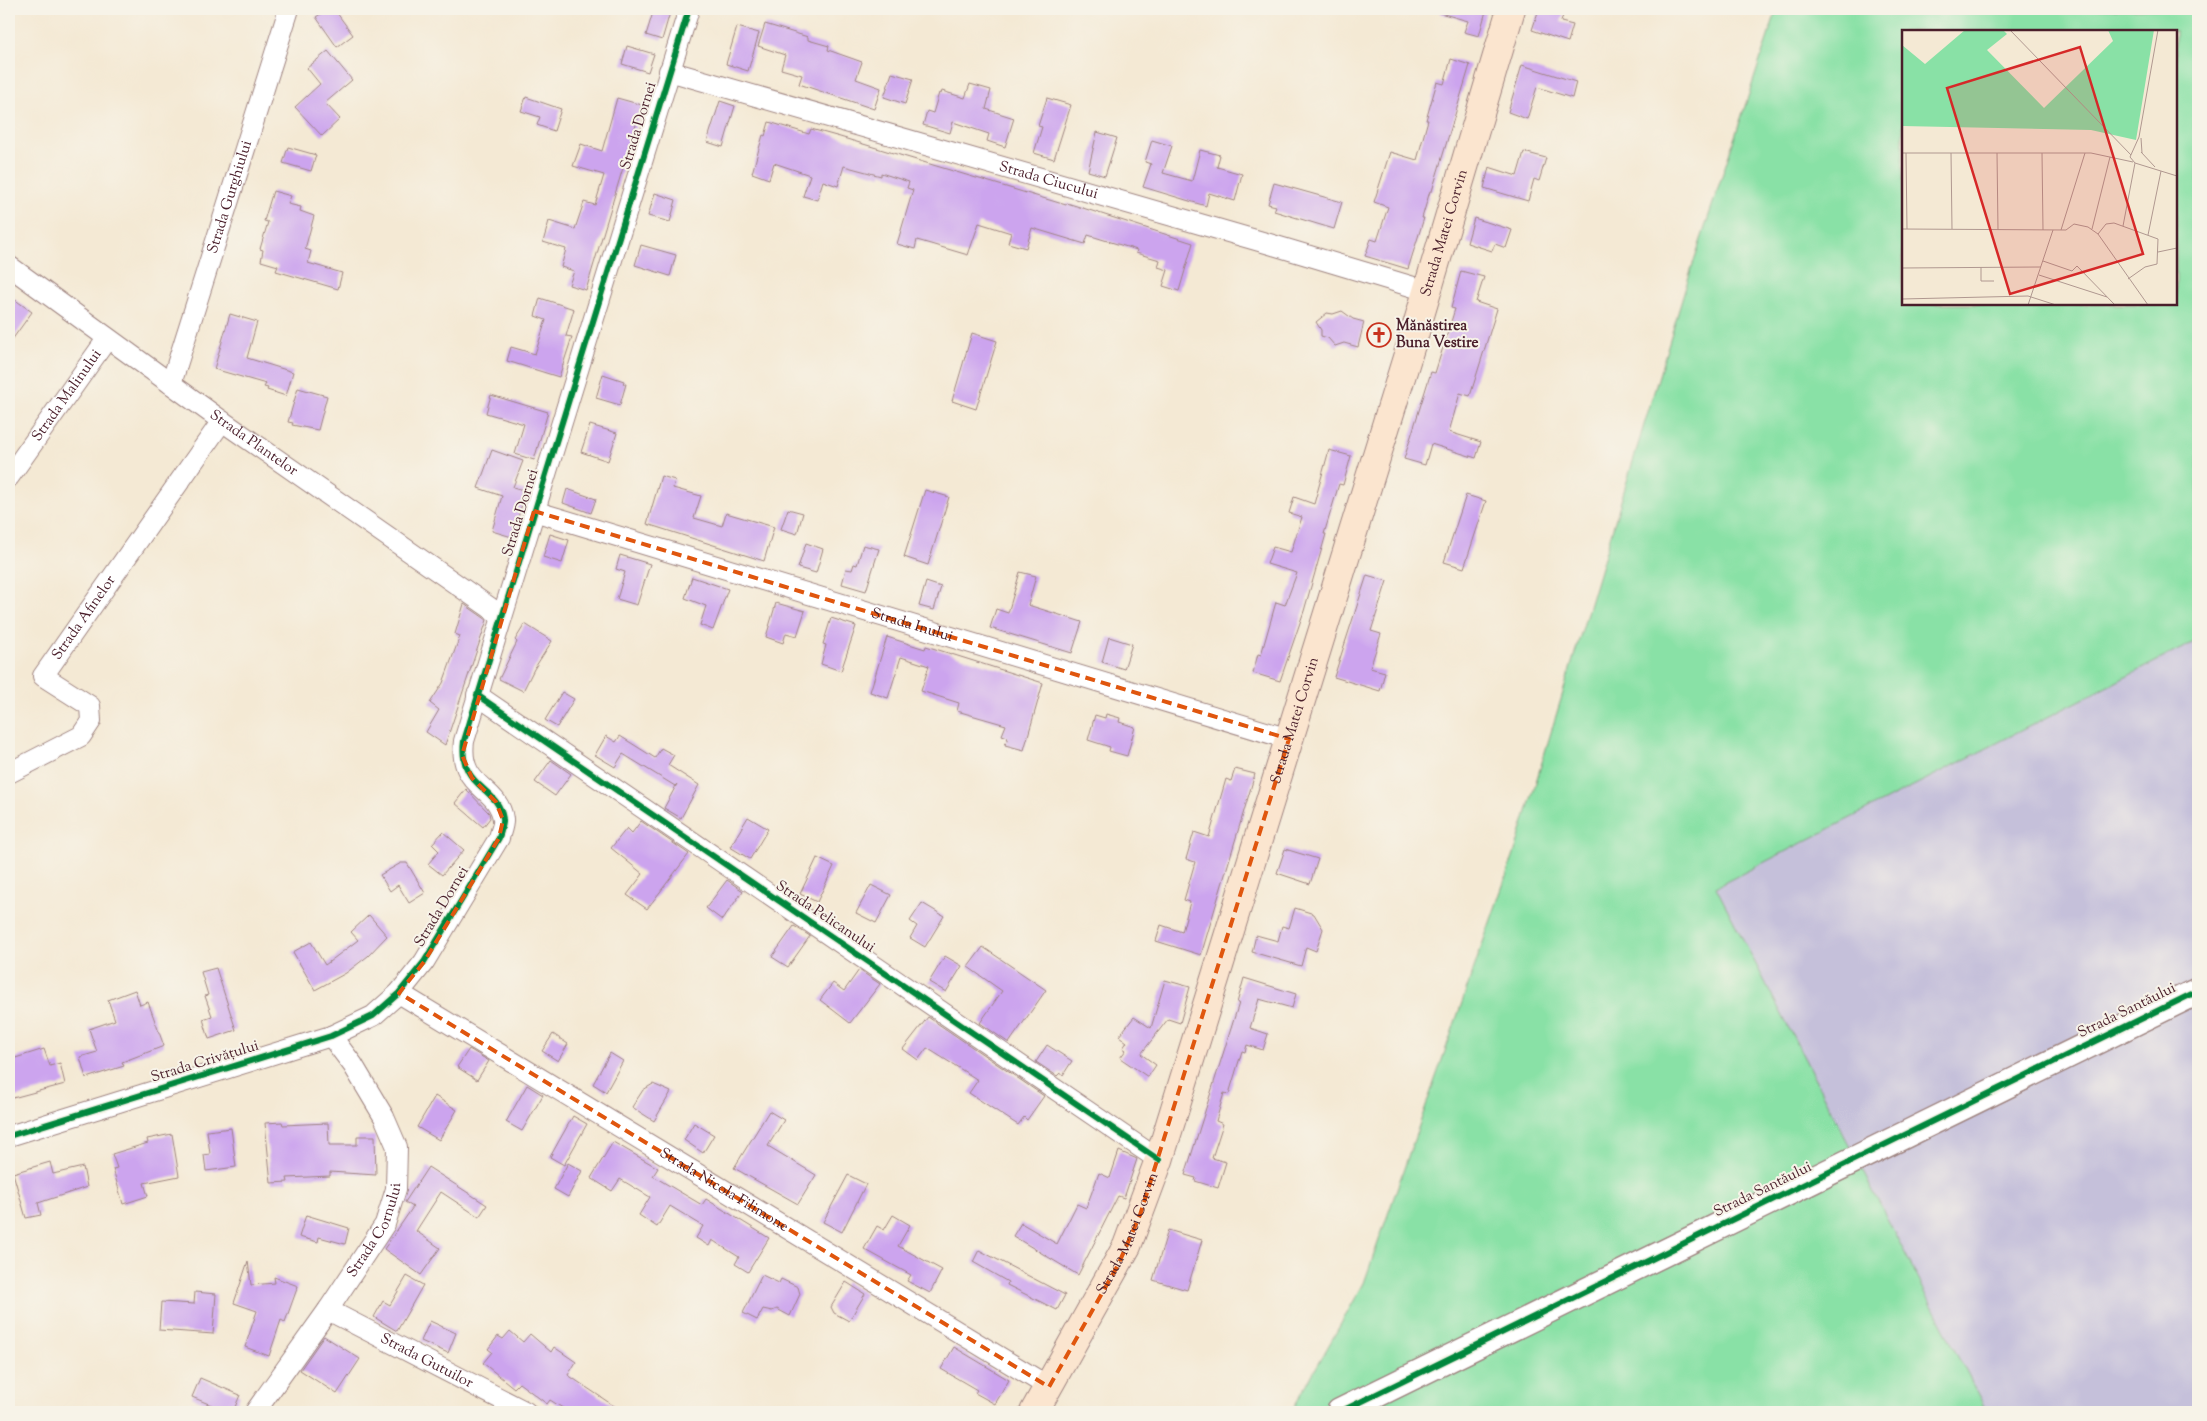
<svg xmlns="http://www.w3.org/2000/svg" width="2207" height="1421" font-family="'Sorts Mill Goudy',serif">
	<style>
		.industrial { fill: #c5c0da }
		.green { fill: #89e1a6; stroke: #6a8068; fill-rule: evenodd }
		.building { fill: #cca4ee }
		.lines { fill: none; stroke-linecap: round; stroke-linejoin: round }
		.minor-casing { stroke: #9f8480; stroke-width: 22 }
		.tertiary-casing { stroke: #9f8480; stroke-width: 29 }
		.secondary-casing { stroke: #9f8480; stroke-width: 30 }
		.minor { stroke: #fff; stroke-width: 20 }
		.tertiary { stroke: #fff; stroke-width: 26 }
		.secondary { stroke: #fbe5cf; stroke-width: 28 }
		.cycleway-casing { stroke: #f7f3e8; stroke-width: 9 }
		.cycleway { stroke: #00873e; stroke-width: 6 }
		.marked { fill: none; stroke: #e0560e; stroke-width: 4; stroke-dasharray: 10 6; stroke-linejoin: round }
		.labels { text-anchor: middle; dominant-baseline: central; stroke-width: 4; stroke-linejoin: round; paint-order: stroke }
		.street-label { font-size: 15px; fill: #4a1f2b; stroke: #f7f3e8 }
		.poi-label { font-size: 15px; font-weight: bold; fill: #4a1f2b; stroke: #f7f3e8; text-anchor: start }
		.inset-road { fill: none; stroke: #b09890; stroke-width: 1 }
		.view { fill: #d62828; fill-opacity: 0.15; stroke: #d62828; stroke-width: 2.5 }
		.inset-edge { fill: none; stroke: #4a1f2b; stroke-width: 2.5 }
	</style>
	<rect width="100%" height="100%" fill="#f7f3e8"/>
	<filter id="ink" filterUnits="userSpaceOnUse"><feTurbulence type="fractalNoise" baseFrequency=".02" numOctaves="2"/><feDisplacementMap in="SourceGraphic" scale="10" xChannelSelector="R" yChannelSelector="G"/><feConvolveMatrix kernelMatrix="1 2 1 2 8 2 1 2 1" color-interpolation-filters="sRGB"/></filter>
	<filter id="wash" filterUnits="userSpaceOnUse"><feTurbulence type="fractalNoise" baseFrequency=".0096" numOctaves="4" result="noise"/><feDisplacementMap in="SourceGraphic" scale="20" xChannelSelector="R" yChannelSelector="G"/><feGaussianBlur stdDeviation="1.12" result="paint"/><feColorMatrix in="noise" values="0 0 0 0 0 0 0 0 0 0 0 0 0 0 0 0 0 1.4 0 .05"/><feComposite in="paint" operator="in"/></filter>
	<g filter="url(#wash)">
		<rect width="100%" height="100%" fill="#f4e9d4"/>
		<path class="industrial" d="M2198,640V1412H1987L1716,887Z"/>
		<path class="green" d="M1777,9H2198V640L1716,887L1987,1412H1291L1364,1283L1516,848L1690,273ZM1903,31H2176V304H1903Z"/>
		<g id="blocks">
			<path class="building" d="M328,9H334L353,35L337,47L316,17Z
				M654,9H671L662,40L646,35Z
				M1441,9H1478L1486,11L1479,36L1464,32L1468,21L1440,13Z
				M1539,9H1565L1561,22L1573,25L1568,42L1532,30Z
				M765,24L808,37V40L829,46L828,50L862,62L856,79L881,88L874,109L799,84L802,75L781,69L785,55L758,46Z
				M737,27L759,33L748,71L726,64Z
				M627,46L654,54L648,72L622,64Z
				M328,51L352,80L325,103L340,119L322,136L295,107L320,84L307,68Z
				M1451,59L1470,65L1432,191H1430L1422,218H1424L1408,269L1365,256L1371,239L1377,241L1388,207L1374,202L1390,152L1417,160L1428,120H1426L1437,82L1444,84Z
				M1522,65L1576,82L1572,98L1537,87L1527,119L1508,112Z
				M892,73L913,79L905,104L884,97Z
				M970,84L991,90L986,109L1014,118L1005,147L987,141L989,134L953,122L950,133L923,125L927,111L933,113L939,93L941,94L942,91L965,98Z
				M526,97L561,109L554,131L537,125L540,117L521,111Z
				M617,98L642,105L586,290L569,285L574,271L561,267L566,249L543,242L549,221L575,229L584,202L595,205L604,175L573,166L581,144L602,151Z
				M1047,98L1071,105L1054,159L1034,153L1042,127L1038,126Z
				M720,101L735,106L723,147L707,142Z
				M769,122L809,134L811,129L840,137L1066,205L1067,203L1193,243L1179,291L1163,286L1168,270L1158,267L1160,260L1136,253L1137,250L1088,235L1085,244L1032,228L1026,248L1008,243L1011,233L979,223L968,255L917,240L915,249L897,244L913,190L907,188L909,182L881,173V176L844,166L838,186L823,181L817,200L803,196L810,175L774,163L769,179L752,173L763,135L765,136Z
				M1097,132L1117,138L1105,176L1088,171Z
				M1152,140L1172,146L1163,173L1192,181L1200,150L1220,155L1217,167L1242,174L1235,201L1209,193L1206,206L1143,187L1151,164L1145,162Z
				M288,147L316,155L311,171L283,163Z
				M1524,152L1546,158L1539,181L1534,179L1528,201L1484,188L1489,167L1517,176Z
				M1274,183L1342,202L1334,229L1274,211L1276,206L1268,204Z
				M273,191L291,196L288,204L301,207L300,211L314,216L305,249L311,251L308,263L342,273L338,289L276,271L278,266L261,261L263,250L260,249L268,222L264,221Z
				M655,193L676,200L670,222L648,216Z
				M1474,218L1512,230L1506,248L1495,244L1492,251L1467,243Z
				M641,245L676,255L670,276L635,265Z
				M1461,271L1484,277L1476,302L1497,309L1470,396L1460,393L1449,432L1481,442L1476,458L1431,444L1425,465L1404,459L1431,372L1435,373L1455,309L1451,308Z
				M540,298L574,309L566,336L572,337L559,377L507,361L511,347L535,354L546,320L535,316Z
				M14,299L32,312L9,344V307Z
				M1342,311L1353,319L1364,322L1358,347L1344,343L1335,346L1328,338L1321,336V330L1316,322L1327,313L1333,314Z
				M230,314L257,322L247,358L293,372L286,396L267,390L268,388L264,387L266,384L214,369Z
				M972,333L997,341L976,409L952,401Z
				M603,374L624,381L623,384H626L620,405L596,398Z
				M298,388L327,396L318,430L292,425L293,423L288,422Z
				M491,395L548,412L534,460L515,454L524,424L486,413Z
				M590,425L617,433L608,461L581,452Z
				M492,450L523,461L513,487L526,491L512,537L492,531L502,496L478,488Z
				M1329,450L1351,456L1343,485L1339,484L1324,534H1326L1304,611L1280,681L1253,673L1258,654L1261,655L1276,602L1285,605L1297,573L1267,564L1273,547L1291,552L1302,517L1289,513L1294,497L1314,504Z
				M661,476L675,480L673,488L701,496L694,518L722,526L726,513L774,527L764,561L647,524Z
				M567,489L596,499L591,513L563,503Z
				M925,490L949,497L928,565L904,557Z
				M1466,495L1486,501L1464,568L1444,562Z
				M788,509L803,513L797,534L781,529Z
				M550,534L569,540L562,563L543,557Z
				M806,543L823,549L816,573L798,568Z
				M863,545L879,549L866,591L842,584L846,569L852,570L854,564L857,565Z
				M620,555L650,564L637,605L617,599L625,572L616,569Z
				M1020,572L1036,576L1028,605L1082,622L1072,653L990,628L996,609L1008,613Z
				M1367,575L1387,581L1371,631L1381,634L1370,668L1385,672L1380,691L1334,677Z
				M692,577L728,589L713,630L700,625L706,606L685,598Z
				M926,582L941,587L934,610L919,606Z
				M776,603L805,611L797,636L786,633L783,643L766,637Z
				M464,604L487,620L445,745L426,732L439,710L430,703L443,683L460,636L455,634Z
				M831,618L856,626L841,671L821,664L826,645L823,644Z
				M525,624L552,641L534,669L523,691L499,679L517,642L515,640Z
				M887,637L925,649L926,646L1043,683L1024,750L1005,745L1008,737L1002,735L1006,725L957,711L959,703L921,691L929,666L901,657L888,698L870,692Z
				M1109,637L1132,644L1124,669L1102,662Z
				M562,692L574,699L557,727L545,720Z
				M1106,714L1120,718L1119,722L1135,727L1127,756L1109,751L1110,747L1088,740L1095,715L1105,718Z
				M606,736L616,742L620,736L655,758L661,748L674,755L668,765L699,785L681,818L664,808L677,784L675,786L623,754L615,767L595,755Z
				M551,760L571,774L555,796L535,782Z
				M1235,769L1255,774L1201,955L1156,941L1161,925L1182,932L1190,902L1184,900L1195,862L1186,859L1194,832L1209,837L1226,779L1231,781Z
				M466,789L489,813L490,818L483,827L455,803Z
				M748,817L768,829L750,859L730,847Z
				M641,821L689,854L647,909L627,895L643,874L611,848L627,828L632,833Z
				M443,832L464,850L442,875L428,864L439,851L432,844Z
				M1285,849L1318,859L1310,884L1277,873Z
				M817,858L834,866L817,902L800,894Z
				M401,863H407L425,893L409,903L398,885L390,891L380,875Z
				M727,880L743,891L722,920L706,908Z
				M871,885L891,895L876,923L856,913Z
				M922,903L944,916L925,947L910,938L917,926L910,921Z
				M1295,908L1314,914L1323,929L1316,951L1306,947L1301,966L1252,952L1256,935L1278,941L1282,926L1289,928Z
				M369,915L387,936L368,956L346,973L315,990L293,952L311,942L325,965L358,940L351,932Z
				M794,926L810,936L788,967L772,957Z
				M983,947L1046,990L1009,1043L980,1023L1002,991L968,967Z
				M945,956L962,966L946,992L929,982Z
				M216,968L236,1030L209,1039L203,1019L212,1016L205,996L208,995L201,972Z
				M859,970L880,984L850,1023L820,1000L833,983L844,991Z
				M1244,978L1296,994L1292,1008L1259,999L1250,1028L1268,1034L1263,1050L1247,1045L1245,1052L1242,1051L1229,1094L1224,1093L1216,1121L1223,1124L1212,1158L1226,1162L1218,1188L1195,1181L1196,1178L1185,1175L1239,1003H1237Z
				M1165,980L1190,987L1180,1023L1168,1019L1141,1054L1156,1065L1148,1077L1120,1058L1126,1050L1123,1048L1127,1042L1119,1036L1134,1017L1151,1028Z
				M135,990L140,1005L148,1002L164,1046L122,1062L124,1066L86,1078L80,1057L97,1052L89,1029L115,1020L108,1000Z
				M928,1017L1044,1096L1027,1120L1024,1117L1018,1125L969,1093L978,1080L927,1048L918,1060L903,1049Z
				M553,1034L568,1044L558,1061L542,1051Z
				M1047,1045L1072,1061L1063,1075L1060,1073L1057,1076L1036,1062Z
				M44,1049L50,1066L60,1063L65,1084L9,1099V1060Z
				M469,1049L489,1061L477,1080L457,1067Z
				M610,1053L623,1061L606,1092L593,1084Z
				M653,1084L671,1092L654,1121L632,1107L643,1090Z
				M527,1085L543,1095L522,1131L506,1122Z
				M435,1096L457,1110L439,1140L417,1127Z
				M769,1111L784,1120L768,1146L816,1175L798,1204L734,1168Z
				M573,1116L587,1124L564,1165L550,1157Z
				M282,1122L283,1125L328,1123L329,1145H357V1136H375L376,1175L330,1172V1176L287,1178L288,1182L271,1183L265,1123Z
				M694,1123L714,1135L703,1153L684,1140Z
				M231,1128L236,1167L206,1171L204,1155L210,1154L207,1131Z
				M172,1134L179,1176L144,1183L148,1196L123,1204L113,1169L117,1168L112,1154L148,1143L147,1139Z
				M613,1142L658,1168L653,1176L702,1205L706,1199L769,1238L748,1272L735,1264L739,1257L712,1240L709,1246L696,1238L703,1226L670,1206L657,1227L639,1215L650,1197L620,1179L612,1191L591,1178Z
				M1119,1151L1137,1159L1124,1198L1118,1196L1078,1275L1013,1236L1021,1223L1057,1244L1077,1204L1086,1208L1099,1173L1110,1178Z
				M50,1162L53,1174L83,1167L87,1187L38,1203L41,1215L26,1218L13,1173Z
				M568,1163L582,1171L568,1197L554,1189Z
				M428,1167L487,1205L479,1217L441,1192L416,1231L440,1248L421,1275L384,1249L413,1207L405,1202Z
				M848,1175L866,1184L842,1232L823,1222Z
				M306,1215L349,1228L345,1244L319,1237L318,1242L299,1237Z
				M893,1215L910,1225L898,1246L942,1270L930,1293L907,1281L911,1275L864,1249L877,1226L884,1230Z
				M1168,1230L1202,1240L1187,1290L1153,1280Z
				M979,1250L1065,1295L1057,1310L1007,1285L1008,1282L973,1262Z
				M248,1261L251,1285L275,1283L274,1277L298,1286L285,1322L281,1320L269,1356L245,1347L257,1311L234,1303Z
				M762,1275L779,1283L781,1279L798,1287L800,1294L790,1316L777,1309L772,1311L763,1309L757,1320L743,1313Z
				M407,1276L423,1285L397,1331L374,1317L383,1301L390,1305Z
				M846,1282L865,1294L849,1321L834,1313L831,1307Z
				M195,1292L216,1294L213,1334L159,1330L161,1302L194,1304Z
				M430,1321L456,1333L448,1353L421,1341Z
				M510,1331L523,1342L530,1334L551,1352L554,1347L576,1362L568,1375L623,1412H569L550,1400L547,1404L519,1383L514,1388L483,1363L492,1352L488,1349L498,1336L503,1339Z
				M324,1336L360,1359L337,1394L300,1370Z
				M954,1347L1009,1380L995,1404L975,1393L977,1390L941,1369Z
				M200,1378L240,1395L233,1412H228L192,1397Z"/>
		</g>
	</g>
	<g filter="url(#ink)">
		<use href="#blocks" fill-opacity="0" stroke="#9f8480" stroke-width="1"/>
		<g class="lines">
			<g class="minor-casing">
				<g id="minor">
					<path id="s1" d="M669,71L1273,245L1427,291"/>
					<path id="s2" d="M9,266L222,421L502,616"/>
					<path id="s3" d="M171,384L289,9"/>
					<path id="s4" d="M9,477L107,339"/>
					<path id="s5" d="M534,511L1289,739"/>
					<path d="M477,695L1159,1160"/>
					<path id="s6" d="M9,773L81,736L91,721L90,706L43,676L222,421"/>
					<path id="s7" d="M399,993L1049,1387"/>
					<path d="M9,1136L331,1036L373,1016L399,993L424,962L499,838C500,833 504,824 503,819C498,785 458,789 464,741L689,9"/>
					<path id="s8" d="M328,1310L526,1412"/>
					<path id="s9" d="M255,1412L328,1310L385,1224L396,1189L397,1147L384,1117L353,1065L331,1036"/>
				</g>
			</g>
			<g class="tertiary-casing">
				<path id="tertiary" d="M1340,1412L2198,991"/>
			</g>
			<g class="secondary-casing">
				<g id="secondary">
					<path id="s10" d="M1034,1412L1127,1246L1159,1160L1418,322L1511,9"/>
				</g>
			</g>
			<use href="#minor" class="minor"/>
			<use href="#tertiary" class="tertiary"/>
			<use href="#secondary" class="secondary"/>
			<g class="cycleway-casing">
				<path id="cycleway" d="M477,695L1159,1160
					M9,1136L331,1036L373,1016L399,993L424,962L499,838C500,833 504,824 503,819C498,785 458,789 464,741L689,9
					M1340,1412L2198,991"/>
			</g>
			<use href="#cycleway" class="cycleway"/>
		</g>
	</g>
	<path class="marked" d="M534,511L1289,739L1140,1215L1118,1265L1049,1387L399,993L424,962L499,838L503,820L496,802L472,778L462,755Z"/>
	<defs>
		<g id="church-ring" transform="scale(1.25)"><circle r="9.5" fill="#f7f3e8" stroke="#c8321e" stroke-width="1.5"/><path d="M-1.2-6h2.4v3.5h3.3v2.4h-3.3V6h-2.4V-.1h-3.3v-2.4h3.3Z" fill="#c8321e"/></g>
	</defs>
	<g fill-rule="evenodd">
		<use href="#church-ring" x="1379" y="335"/>
	</g>
	<g class="labels">
		<g class="street-label">
			<text transform="translate(639 126) rotate(-73)">Strada Dornei</text>
			<text stroke="none"><textPath href="#s1" startOffset="395">Strada Ciucului</textPath></text>
			<text stroke="none"><textPath href="#s3" startOffset="196">Strada Gurghiului</textPath></text>
			<text stroke="none"><textPath href="#s10" startOffset="1252">Strada Matei Corvin</textPath></text>
			<text stroke="none"><textPath href="#s4" startOffset="100">Strada Malinului</textPath></text>
			<text stroke="none"><textPath href="#s2" startOffset="302">Strada Plantelor</textPath></text>
			<text transform="translate(521 513) rotate(-73)">Strada Dornei</text>
			<text stroke="none"><textPath href="#s6" startOffset="241">Strada Afinelor</textPath></text>
			<text stroke="none"><textPath href="#s5" startOffset="395">Strada Inului</textPath></text>
			<text stroke="none"><textPath href="#s10" startOffset="742">Strada Matei Corvin</textPath></text>
			<text transform="translate(442 907) rotate(-59)">Strada Dornei</text>
			<text transform="translate(825 917) rotate(34)">Strada Pelicanului</text>
			<text transform="translate(2127 1011) rotate(-26)">Strada Santăului</text>
			<text transform="translate(205 1062) rotate(-17)">Strada Crivățului</text>
			<text stroke="none"><textPath href="#s7" startOffset="380">Strada Nicola Filimone</textPath></text>
			<text transform="translate(1763 1190) rotate(-26)">Strada Santăului</text>
			<text stroke="none"><textPath href="#s9" startOffset="219">Strada Cornului</textPath></text>
			<text stroke="none"><textPath href="#s10" startOffset="202">Strada Matei Corvin</textPath></text>
			<text stroke="none"><textPath href="#s8" startOffset="111">Strada Gutuilor</textPath></text>
		</g>
		<g class="poi-label">
			<text x="1396" y="326">Mănăstirea<tspan x="1396" dy="17">Buna Vestire</tspan></text>
		</g>
	</g>
	<g transform="translate(1902 30)">
		<rect width="275" height="275" fill="#f4e9d4"/>
		<path d="M63,0H101L105,4L85,20L142,78L211,11L206,0H252L234,110L189,100L0,96V15L23,34Z" fill="#89e1a6"/>
		<path class="inset-road" d="M108,0L229,125M256,0L237,107L228,127L233,133L275,146M239,108L240,123M239,122L253,137M0,123H189L231,132M4,123L5,199M49,123L50,199M95,123L96,200M140,123L141,200M221,196L233,133M0,199L164,200L172,194L186,197L196,204L246,275M190,199L208,127M159,200L183,123M196,204L204,194L212,193L256,209L255,234L243,237L226,249M246,205L259,141M256,222L275,218M141,231L170,241L175,236L213,275M79,237V251H92M0,238L139,237M137,245L205,267M0,269L126,266L154,275M126,275L151,200"/>
		<path class="view" d="M178,17L241,224L108,264L45,58Z"/>
		<rect width="275" height="275" class="inset-edge"/>
	</g>
	<rect width="2207" height="1421" fill="none" stroke="#f7f3e8" stroke-width="30"/>
</svg>
